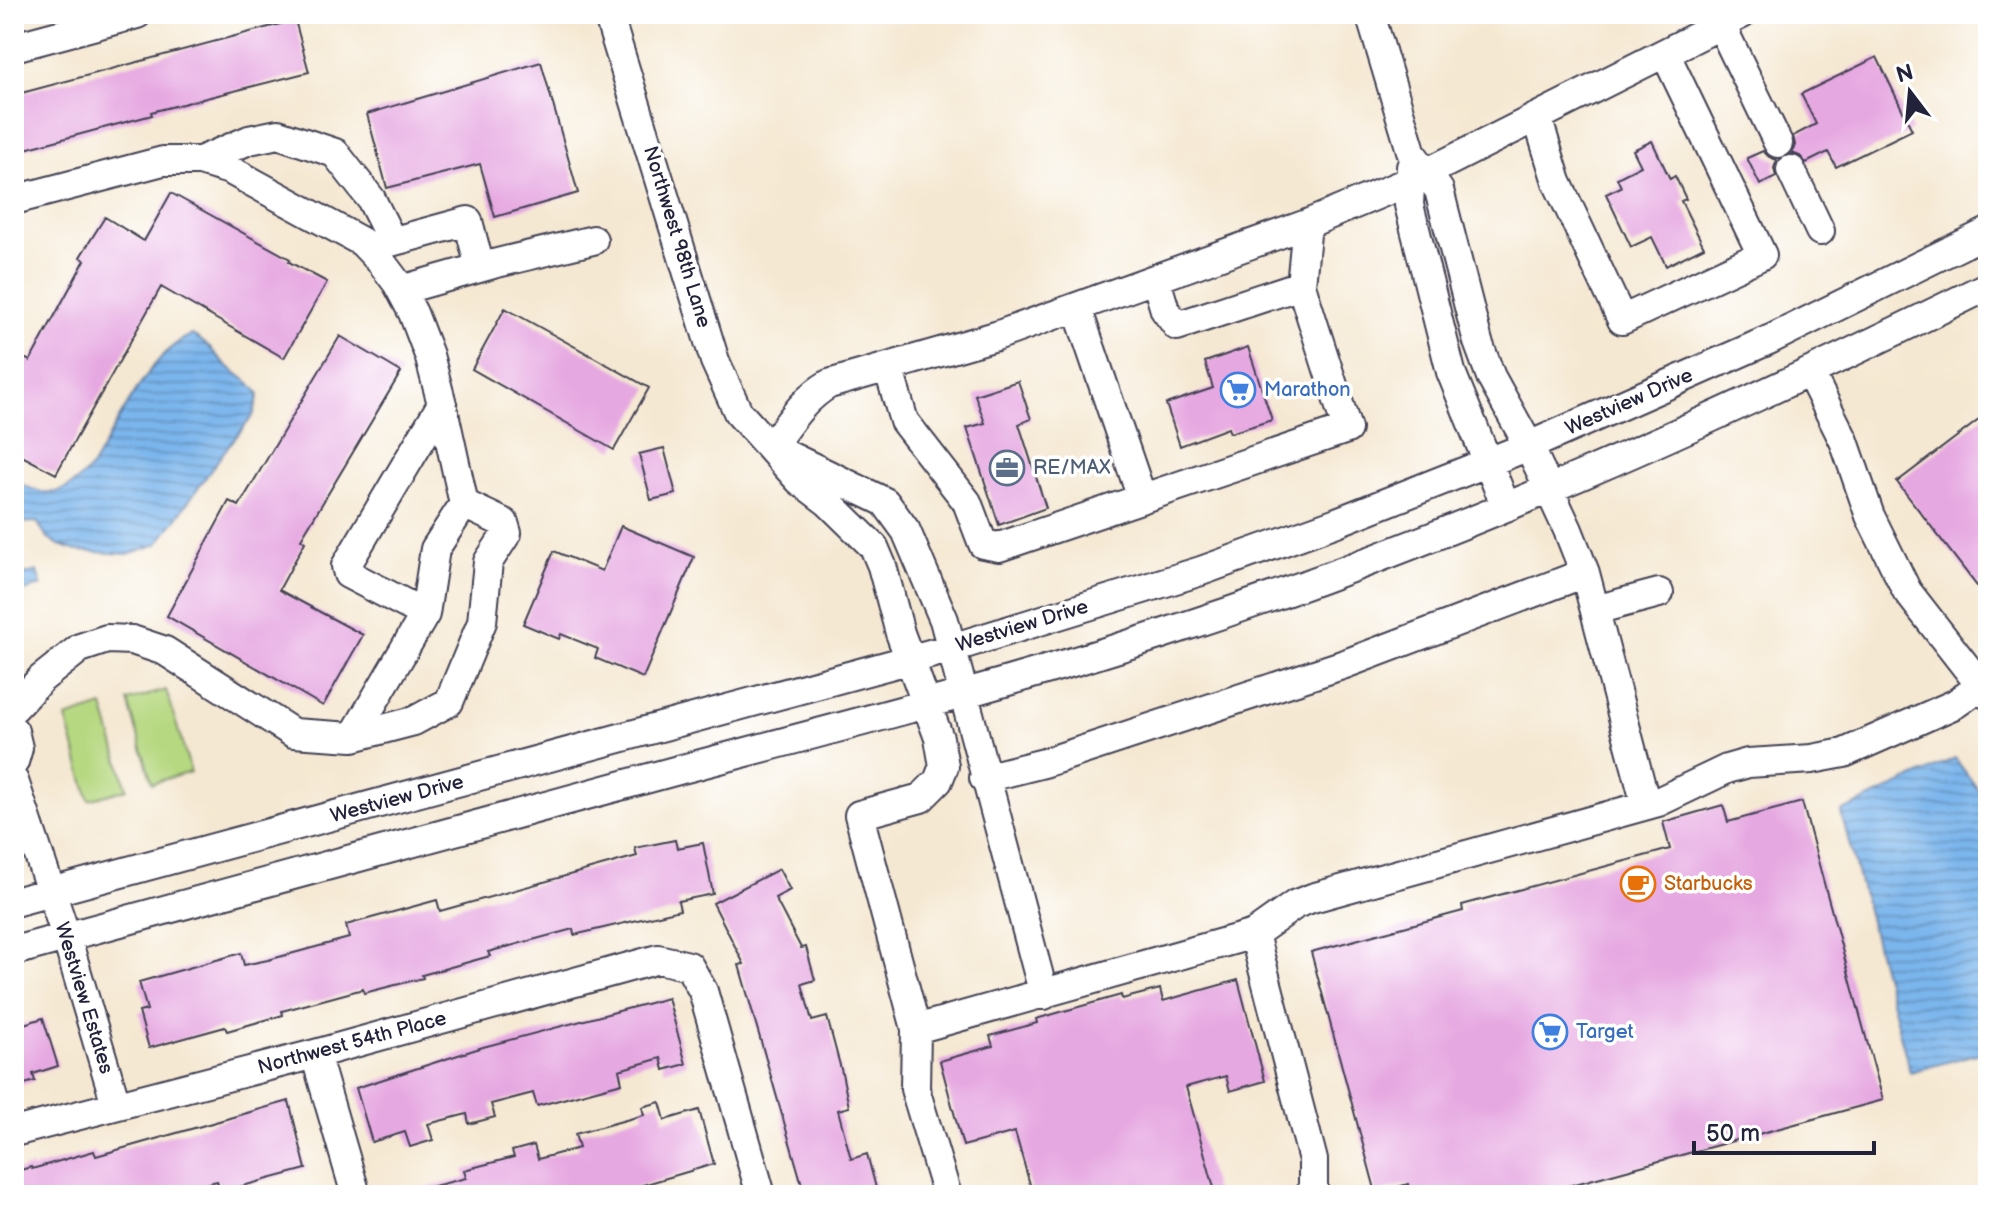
<svg xmlns="http://www.w3.org/2000/svg" width="2002" height="1209" font-family="'Balsamiq Sans',sans-serif">
	<style>
		.grass { fill: #b6d880; stroke: #6c7d5e; stroke-width: 2 }
		.water { fill: url(#water-rules); stroke: #4e6c94; stroke-width: 2 }
		.building { fill: #e6a8e1 }
		.lines { fill: none; stroke-linecap: round; stroke-linejoin: round }
		.minor-casing { stroke: #424052; stroke-width: 32 }
		.minor { stroke: #fff; stroke-width: 28 }
		.labels { text-anchor: middle; dominant-baseline: central; stroke-width: 7; stroke-linejoin: round; paint-order: stroke }
		.street-label { font-size: 20px; fill: #22223b; stroke: #fff }
		.shop-label { font-size: 20px; fill: #366cbe; stroke: #fff; text-anchor: start }
		.service-label { font-size: 20px; fill: #4e5e75; stroke: #fff; text-anchor: start }
		.food-label { font-size: 20px; fill: #c56008; stroke: #fff; text-anchor: start }
	</style>
	<defs>
		<pattern id="water-rules" width="6" height="5" patternUnits="userSpaceOnUse" patternTransform="scale(2)"><rect width="6" height="5" fill="#7ab5ec"/><path d="M0 2.5h6" fill="none" stroke="#6493c0"/></pattern>
	</defs>
	<rect width="100%" height="100%" fill="#fff"/>
	<filter id="ink" filterUnits="userSpaceOnUse"><feTurbulence type="fractalNoise" baseFrequency=".0125" numOctaves="2"/><feDisplacementMap in="SourceGraphic" scale="16" xChannelSelector="R" yChannelSelector="G"/><feConvolveMatrix kernelMatrix="1 2 1 2 8 2 1 2 1" color-interpolation-filters="sRGB"/></filter>
	<filter id="wash" filterUnits="userSpaceOnUse"><feTurbulence type="fractalNoise" baseFrequency=".006" numOctaves="4" result="noise"/><feDisplacementMap in="SourceGraphic" scale="32" xChannelSelector="R" yChannelSelector="G"/><feGaussianBlur stdDeviation="1.8" result="paint"/><feColorMatrix in="noise" values="0 0 0 0 0 0 0 0 0 0 0 0 0 0 0 0 0 1.4 0 .05"/><feComposite in="paint" operator="in"/></filter>
	<g filter="url(#wash)">
		<rect width="100%" height="100%" fill="#f5e8d2"/>
		<path class="grass" d="M166,690L191,772L152,783L128,701Z
			M103,706L127,789L89,800L66,718Z"/>
		<path class="water" d="M192,335C206,342 213,351 223,362C235,374 249,379 259,394L253,416L226,449L158,544L128,554L77,551L59,545L47,537L37,522L14,523V480C47,500 65,496 91,468C114,430 151,349 192,335Z
			M37,571L41,586L14,594V572L16,577Z
			M1955,758L1988,803V1051L1910,1072L1841,812Z"/>
		<g id="blocks">
			<path class="building" d="M295,20L309,72L151,112L152,115L14,152V95Z
				M1877,57L1912,130L1836,167L1828,152L1806,163L1800,156L1792,153L1795,145L1793,136L1816,124L1801,94Z
				M541,62L578,193L495,217L480,164L387,188L367,114Z
				M1652,141L1670,179L1675,176L1686,199L1681,201L1704,247L1666,266L1652,237L1631,247L1606,194L1621,187L1617,178L1641,166L1633,150Z
				M1763,151L1769,157L1777,160L1774,168L1776,177L1760,185L1747,158Z
				M171,193L290,259L289,262L327,282L284,358L161,287L56,474L14,452V353L30,361L85,260L80,257L105,217L144,241Z
				M505,308L649,388L614,450L472,369Z
				M340,336L401,372L301,539L305,542L279,590L363,635L323,706L167,616L229,501L239,506Z
				M1248,347L1272,420L1230,433L1228,428L1180,446L1166,404L1213,388L1205,362Z
				M1018,381L1031,419L1019,424L1046,508L999,525L967,428L985,423L975,395Z
				M1988,413V578L1977,586L1897,482Z
				M664,448L676,494L651,500L639,454Z
				M621,526L694,557L643,678L595,658L598,649L561,634L559,639L523,624L554,551L602,571Z
				M1802,802L1883,1100L1535,1195H1411L1408,1184L1376,1193L1311,952L1463,911L1462,905L1670,849L1663,822L1723,805L1728,822Z
				M675,840L677,848L703,843L713,894L678,901L680,910L574,935L573,929L488,952L490,956L422,975L423,978L364,993L363,989L282,1011L283,1015L227,1031L225,1027L149,1048L139,1012L147,1010L139,982L241,953L244,965L268,960L349,938L346,925L437,900L440,911L637,856L635,848Z
				M779,869L790,890L775,898L801,948L806,947L815,980L802,984L812,1021L827,1017L842,1073L849,1107L838,1110L851,1159L867,1154L876,1188L851,1195H805L739,965L744,964L713,903Z
				M1238,980L1265,1081L1230,1091L1226,1076L1186,1087L1216,1195H1033L1015,1132L963,1146L940,1061L993,1046L990,1036L1037,1023L1036,1019L1121,995L1122,999L1160,989L1163,1001Z
				M668,998L686,1064L664,1070L661,1058L619,1070L622,1083L537,1106L533,1093L491,1104L495,1117L469,1124L467,1114L428,1124L433,1140L410,1147L405,1132L372,1142L356,1088L483,1047Z
				M43,1018L58,1066L33,1074L35,1081L14,1087V1027Z
				M289,1101L306,1169L220,1192L217,1181L175,1192L176,1195H14V1172L31,1167L32,1169L94,1151L96,1156Z
				M660,1102L665,1120L699,1110L714,1164L609,1195H427L426,1188L466,1178L464,1170L514,1157L512,1151L534,1145L538,1159L579,1148L575,1134L644,1115L642,1107Z"/>
		</g>
	</g>
	<g filter="url(#ink)">
		<use href="#blocks" fill-opacity="0" stroke="#424052" stroke-width="2"/>
		<g class="lines">
			<g class="minor-casing">
				<path id="minor" d="M608,14L715,361L738,412L799,480L828,502L874,547L882,566L900,633L939,738L944,766L938,781L921,798L859,815L916,1029L915,1089L947,1195
					M1370,14L1412,154L1439,190L1478,342L1491,377L1529,446L1568,530L1585,573L1646,805
					M1721,25L1778,143
					M14,47L137,14
					M1537,117L1557,182L1622,320L1762,255L1665,53
					M200,161L249,140L278,134L335,153L371,199L392,241
					M1411,167L1409,205L1451,372L1506,507
					M1791,170L1820,231
					M14,200L163,161H200L230,170L362,242L382,263L397,283L413,313L429,355L442,404L346,566L348,574L425,614L353,737L293,733L165,651L132,640L107,639L80,648L41,679L14,708
					M376,246L468,221L480,267
					M1156,280L1165,310L1177,326L1301,285
					M401,290L493,264L593,240
					M1077,308L1142,498
					M888,367L904,421L967,502L983,544L999,547L1347,429L1301,285L1307,224
					M1810,373L1844,441L1870,516L1907,591L1988,695
					M442,404L464,504
					M771,447C788,424 803,399 829,384L996,336L1307,224L1410,181L1742,14
					M779,451L885,502L906,531L944,620L1044,995
					M1595,610L1659,593
					M14,731L18,748L14,762
					M353,737L414,721L449,702L482,622L488,562L507,533L504,523L464,504L435,549L425,614
					M984,778L1044,763L1345,664L1585,573
					M14,781L66,936L116,1104
					M14,902L952,648L1201,571L1337,522L1529,446L1771,339L1988,232
					M1254,934L1313,1160V1189L1308,1195
					M14,951C236,889 459,829 682,769C848,725 1014,683 1177,629C1457,538 1724,416 1988,286
					M916,1029L1254,934L1296,904L1312,898L1658,802L1727,769L1748,763L1812,759L1844,753L1955,704L1981,686
					M315,1054L356,1195
					M14,1132L315,1054L658,959L689,966L703,991L761,1195"/>
			</g>
			<use href="#minor" class="minor"/>
		</g>
	</g>
	<defs>
		<g id="supermarket-ring" transform="scale(1.8)"><circle r="9.5" fill="#fff" stroke="#3f7fe0" stroke-width="1.5"/><path d="M-6-5.5h2.5l.6 2H6L4.5 2H-2.5L-4.4-4H-6ZM-1.5 3.2a1.3 1.3 0 1 0 .1 0ZM3 3.2a1.3 1.3 0 1 0 .1 0Z" fill="#3f7fe0"/></g>
		<g id="office-ring" transform="scale(1.8)"><circle r="9.5" fill="#fff" stroke="#5c6f8a" stroke-width="1.5"/><path d="M-6-3h4V-5.5h4V-3h4V5H-6ZM-1-4.5V-3h2v-1.5ZM-6 0V1H6V0Z" fill="#5c6f8a"/></g>
		<g id="cafe-ring" transform="scale(1.8)"><circle r="9.5" fill="#fff" stroke="#e8710a" stroke-width="1.5"/><path d="M-5.5-4.5H6V0H3Q3 3.5 0 3.5H-2.5Q-5.5 3.5-5.5 0ZM3-3.2v2h1.7v-2ZM-6 4.5H4V6H-6Z" fill="#e8710a"/></g>
	</defs>
	<g fill-rule="evenodd">
		<use href="#supermarket-ring" x="1238" y="390"/>
		<use href="#office-ring" x="1007" y="468"/>
		<use href="#cafe-ring" x="1638" y="884"/>
		<use href="#supermarket-ring" x="1550" y="1032"/>
	</g>
	<g class="labels">
		<g class="street-label">
			<text transform="translate(677 237) rotate(73)">Northwest 98th Lane</text>
			<text transform="translate(1629 402) rotate(-24)">Westview Drive</text>
			<text transform="translate(1022 626) rotate(-17)">Westview Drive</text>
			<text transform="translate(397 799) rotate(-15)">Westview Drive</text>
			<text transform="translate(84 998) rotate(73)">Westview Estates</text>
			<text transform="translate(352 1043) rotate(-15)">Northwest 54th Place</text>
		</g>
		<g class="shop-label">
			<text x="1264" y="390">Marathon</text>
			<text x="1576" y="1032">Target</text>
		</g>
		<g class="service-label">
			<text x="1033" y="468">RE/MAX</text>
		</g>
		<g class="food-label">
			<text x="1664" y="884">Starbucks</text>
		</g>
	</g>
	<rect width="2002" height="1209" fill="none" stroke="#fff" stroke-width="48"/>
	<g transform="translate(1910 92) rotate(344)" stroke="#ffffff" stroke-width="6" paint-order="stroke">
	<path d="M0-6L14 30L0 20L-14 30Z" fill="#22223b"/>
	<text y="-12" font-size="22" font-weight="bold" text-anchor="middle" fill="#22223b">N</text>
	</g>
	<path d="M1694 1141v12h180v-12" fill="none" stroke="#22223b" stroke-width="4"/>
	<text x="1706" y="1141" font-size="24" fill="#22223b" stroke="#ffffff" stroke-width="6" paint-order="stroke">50 m</text>
</svg>
